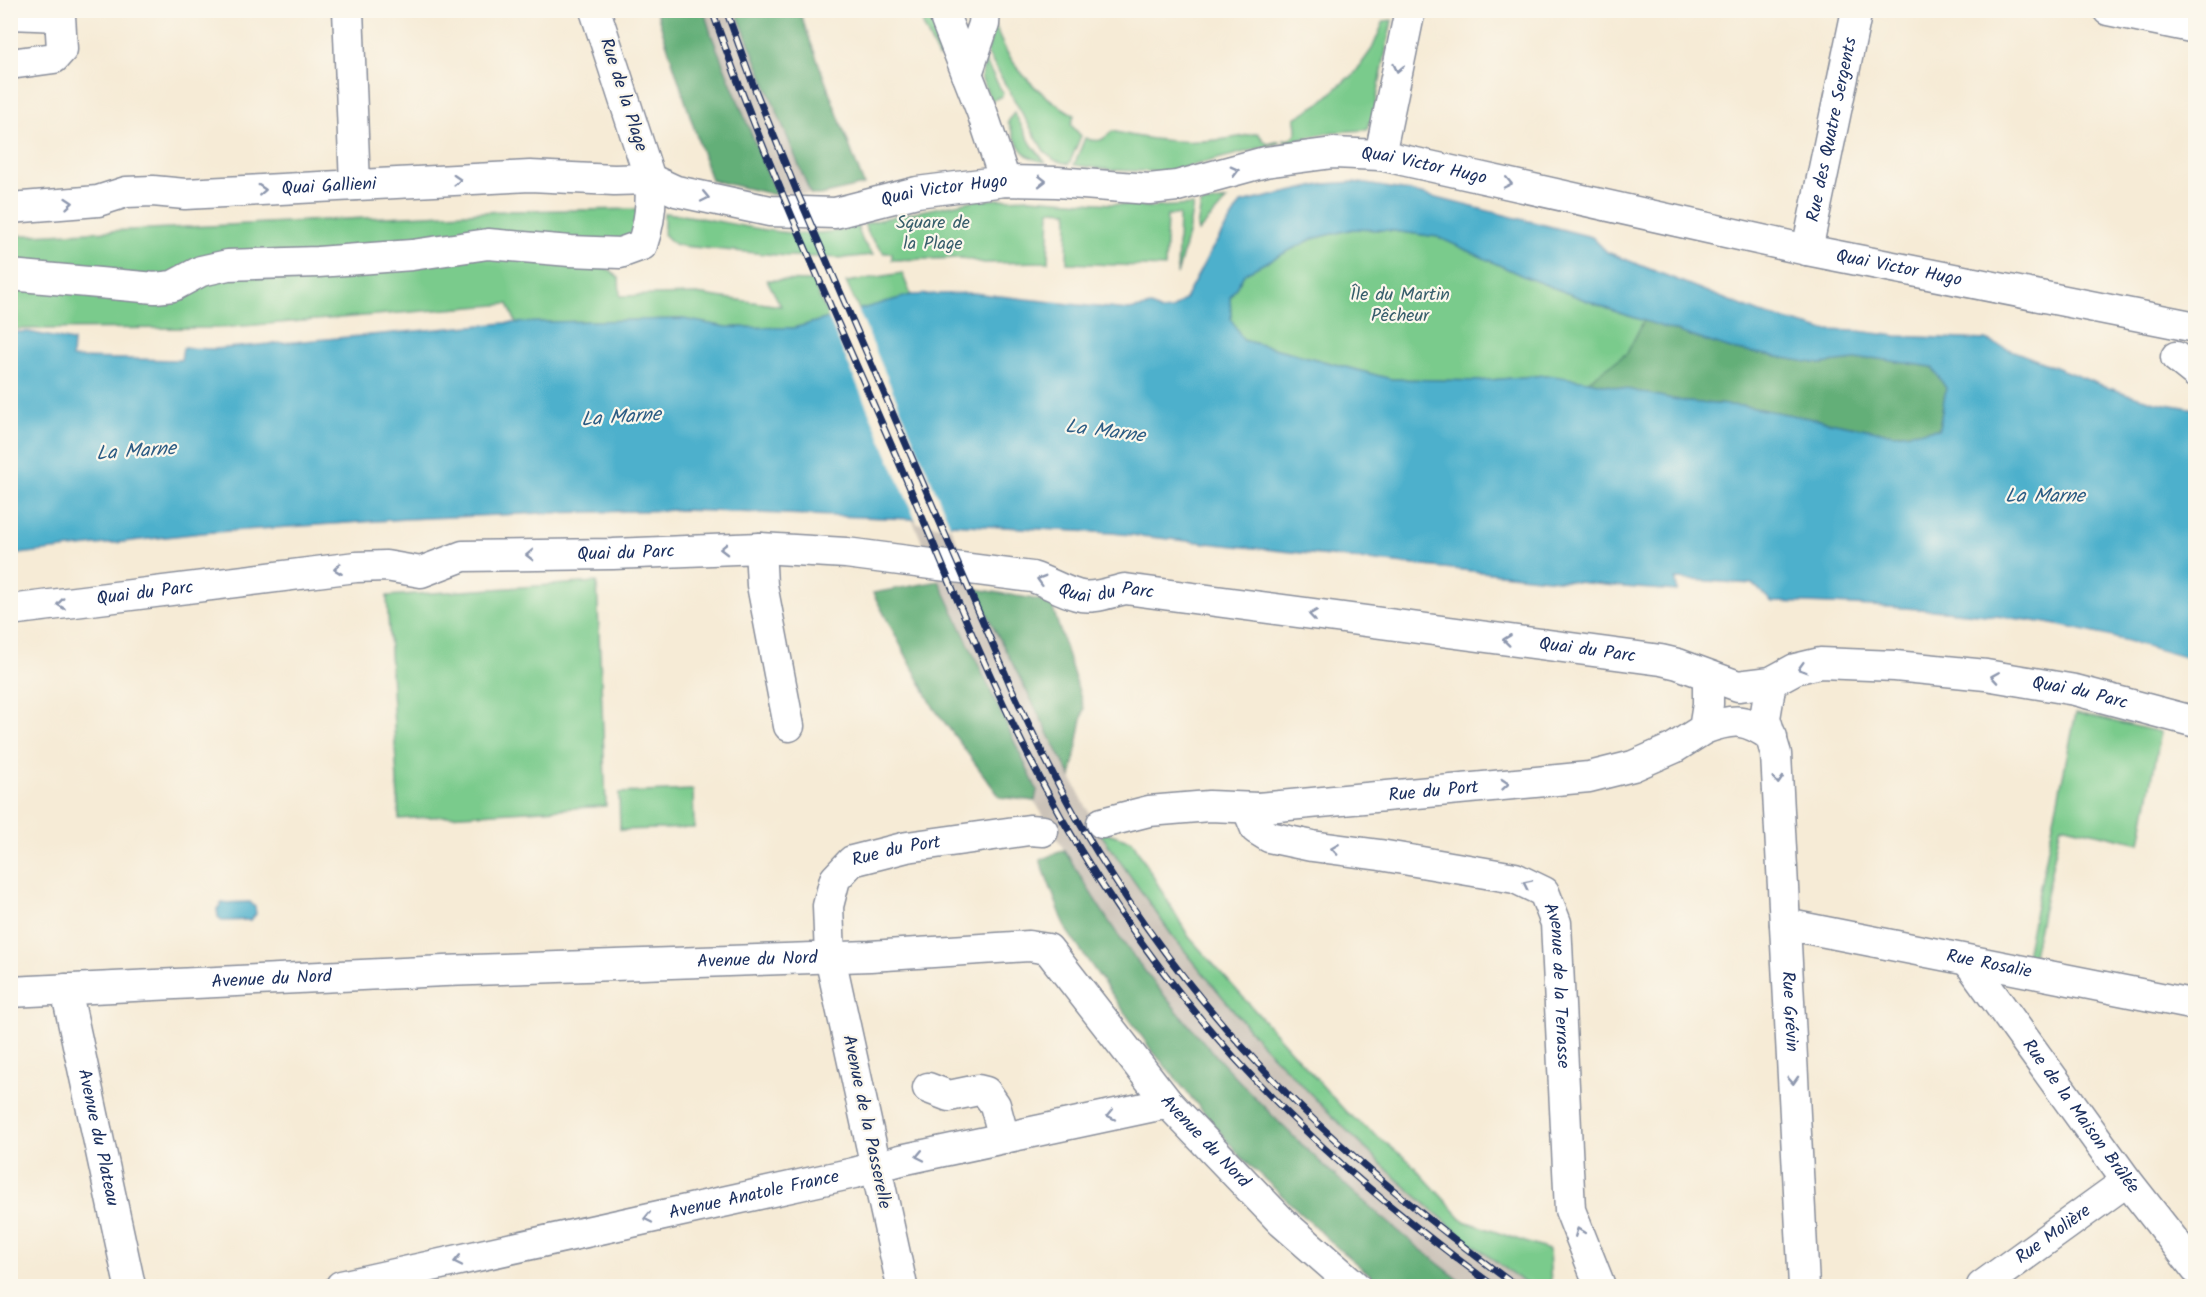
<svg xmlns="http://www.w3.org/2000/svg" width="2206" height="1297" font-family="Kalam,sans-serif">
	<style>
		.industrial { fill: #cbc2b8 }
		.green { fill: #7acb8c; stroke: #4a7d75; stroke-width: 1.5 }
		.forest { fill: #63af78; stroke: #3f6f6b; stroke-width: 1.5 }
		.water { fill: #4db0cc; stroke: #347095; stroke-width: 1.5; fill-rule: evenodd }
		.pier { fill: #f6ebd6 }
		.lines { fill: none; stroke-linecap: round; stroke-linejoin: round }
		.minor-casing { stroke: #888d9a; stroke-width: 33 }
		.minor { stroke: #fff; stroke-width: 30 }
		.rail-casing { stroke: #1b2f5e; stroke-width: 7 }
		.rail { stroke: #fbf7ec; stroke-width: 4.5; stroke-dasharray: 14; stroke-linecap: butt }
		.oneway { stroke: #8d97ae }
		.labels { text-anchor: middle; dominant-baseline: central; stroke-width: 4.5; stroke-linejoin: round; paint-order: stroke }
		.street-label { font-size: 18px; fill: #1b2f5e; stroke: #fbf7ec }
		.park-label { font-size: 18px; fill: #385e6c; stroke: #fbf7ec }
		.water-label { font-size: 20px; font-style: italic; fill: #2c5c84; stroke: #fbf7ec }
	</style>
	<rect width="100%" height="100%" fill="#fbf7ec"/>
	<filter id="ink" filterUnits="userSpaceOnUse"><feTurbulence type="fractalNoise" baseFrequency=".0167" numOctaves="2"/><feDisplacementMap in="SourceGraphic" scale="12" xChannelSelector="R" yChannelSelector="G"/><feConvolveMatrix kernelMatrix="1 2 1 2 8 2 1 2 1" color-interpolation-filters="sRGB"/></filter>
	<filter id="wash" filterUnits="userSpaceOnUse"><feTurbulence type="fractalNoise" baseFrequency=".008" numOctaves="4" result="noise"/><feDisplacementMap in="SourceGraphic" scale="24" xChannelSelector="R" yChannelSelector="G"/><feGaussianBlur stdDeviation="1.35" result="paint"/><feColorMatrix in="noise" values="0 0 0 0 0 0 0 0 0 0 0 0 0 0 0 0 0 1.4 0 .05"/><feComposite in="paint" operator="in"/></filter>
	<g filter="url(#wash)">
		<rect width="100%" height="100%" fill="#f6ebd6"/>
		<path class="industrial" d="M656,11H799L864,185L820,195L761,192L711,180Z
			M912,519L949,524L991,621L1098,830L1171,934L1257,1039L1335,1119L1397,1179L1467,1240L1528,1286H1384L1341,1251L1240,1156L1150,1048L1067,931L1040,860L1064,850L1035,802L1000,797L934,708L873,593L939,581Z"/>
		<path class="green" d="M925,11H934L945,57L944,58L938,57L923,25Z
			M1392,20L1372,122H1369L1367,130L1332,132L1285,143L1284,139L1288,140C1299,135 1298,128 1295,118L1320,103L1348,78L1352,77L1372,49L1384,21Z
			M995,25C1008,66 1036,93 1074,115L1071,125L1081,136L1069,164L1054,160L1044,151L987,53Z
			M985,61L1003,93L1002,96L991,101L981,77Z
			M1014,112L1032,145L1045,162C1019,158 1018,143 1008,122Z
			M1112,131C1162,144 1208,145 1258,133L1264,141L1268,144L1280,141V143L1167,172L1111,170L1074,165L1085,138C1098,143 1103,141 1112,131Z
			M1030,198L1153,207L1193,205L1188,234L1177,275L1179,215H1167L1165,267L1067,263L1068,211L1050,210L1048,262L984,263L962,258L892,260V253H884L870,237L864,224L891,217L976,200Z
			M1227,200L1198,232L1197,227L1201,204Z
			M643,209L633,238L583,258L611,271L619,278L620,296L696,294L781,306L767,280L812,281L829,318L794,328L726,327L683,319L516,323L508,304L219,328L11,329V236L505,211Z
			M664,213C728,218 793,247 857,226L863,242L873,255L844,258L786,256L682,246L674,244L664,234Z
			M1353,229L1386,230L1439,237L1523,276L1614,311L1731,349L1820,364L1872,358L1743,406L1687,402L1546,375L1479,381L1391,379L1243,340L1231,319L1230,297L1245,273L1312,239Z
			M902,273L911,295L859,310L846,282Z
			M597,582L606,806L399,819L387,596Z
			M2076,713L2161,732L2140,843L2061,825L2032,960L2025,959Z
			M693,790L694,828L620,830L619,793Z
			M1098,830L1132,841L1189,937L1346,1112L1409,1161L1464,1221L1549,1250L1551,1286H1529L1467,1240L1399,1181L1335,1119L1257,1039L1171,934Z"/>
		<path class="forest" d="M656,11H704L711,34L776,195L711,180Z
			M736,11H799L864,185L820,195H811Z
			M1644,320L1731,349L1820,364L1872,358L1933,367L1946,388L1939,429L1893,434L1743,406L1687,402L1588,381L1627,353Z
			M939,581L1037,790L1035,801L1000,797L934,708L873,593Z
			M977,589L1051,602L1084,708L1071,777L991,622Z
			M1064,850C1087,886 1108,924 1134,957C1229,1082 1343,1191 1467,1286H1384L1341,1251L1240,1156L1150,1048L1067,931L1040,860Z"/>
		<path class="water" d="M1354,182L1409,191L1592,237L1607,252L1760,313L1822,330L1858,331L1897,336L1985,340L2109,388L2155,402L2195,409V660C2133,642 2069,624 2004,617C1927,608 1849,604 1772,602L1753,584L1676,579L1677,591L1624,587L1112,533L949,524L912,519L682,510L544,513L406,519L201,533L11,555L10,332H29L73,341L72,358L181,360L183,348L215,349L505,323L683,319L726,327L794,328L911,295L973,293L1088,306L1129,310L1151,306L1161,311L1171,310L1185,299L1209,254L1241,203L1325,184ZM1353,229L1386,230L1438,237L1523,276L1614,311L1731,349L1820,364L1872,358L1932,367L1946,388L1939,429L1893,434L1743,406L1687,402L1588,381L1546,375L1479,381L1391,379L1243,340L1231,319L1230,297L1245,273L1312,239Z
			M250,902L255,907L256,914L251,920L223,921L218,917L217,909L222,903Z"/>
		<path class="pier" d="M857,307L951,527L917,523L827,315Z"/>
	</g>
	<g filter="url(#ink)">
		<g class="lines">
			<g class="minor-casing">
				<g id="minor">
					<path d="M348,10L355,185"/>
					<path d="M946,10V20L982,112L1005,181"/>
					<path d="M2108,10L2196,28"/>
					<path d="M10,14L60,16L62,49L54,58L10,64"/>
					<path d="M967,74L984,24L985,10"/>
					<path d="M1380,155L1410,10"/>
					<path id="s1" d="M10,208L98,201L126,192L153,191L185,194L530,176L614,180L650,179L676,191L770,211L835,213L917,192L1005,181L1057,182L1149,189L1177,186L1265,162L1333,153L1380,155L1807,250L2196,327"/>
					<path id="s2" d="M1807,250L1857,10"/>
					<path d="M10,275L155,288L173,286L201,271L228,265L318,262L412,255L488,244L570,251L620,253L642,245C650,222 652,203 650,179L595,10"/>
					<path d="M2176,357L2196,373"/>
					<path d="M760,548L762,585L789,726"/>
					<path id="s3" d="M10,610L356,567L386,566L421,572L463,556L613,554L760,548L846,553L1032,577C1048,582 1062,591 1077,595C1092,600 1110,592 1125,589L1661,660L1678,664L1738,686L1771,682L1795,669L1820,663L1895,666L1986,675L2075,690L2196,722"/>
					<path id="s4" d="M1771,682L1765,718L1776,754L1804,1286"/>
					<path d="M1704,729C1734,718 1746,718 1772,737"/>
					<path id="s5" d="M1258,808L1251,817L1256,829L1269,837L1312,846L1380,855L1515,878L1544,892L1556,923L1570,1210L1600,1286"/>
					<path id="s6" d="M1102,823L1149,811L1209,806L1258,808L1589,777L1633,766L1674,748L1704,729L1708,704V676"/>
					<path id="s7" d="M1785,924L2196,1005"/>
					<path id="s8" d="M1968,961L2127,1181L2196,1269"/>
					<path id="s9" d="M66,989L130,1286"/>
					<path id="s10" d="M10,992L444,971L870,956L1029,946L1048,949L1168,1103L1282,1222L1355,1286"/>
					<path d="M928,1088L949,1096L978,1090L986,1092L995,1105L1004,1138"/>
					<path id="s11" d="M341,1286L854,1173L901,1160L1168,1103"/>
					<path id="s12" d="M902,1286L830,957L828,906L835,879L852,861L907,847L1029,830L1043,831"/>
					<path id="s13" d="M1982,1286L2127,1181"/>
				</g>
			</g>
			<use href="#minor" class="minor"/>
			<g class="rail-casing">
				<path id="rail" d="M712,10C763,158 828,299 890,442C940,556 985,674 1043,784C1111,912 1200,1030 1305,1130C1364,1187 1428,1238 1494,1286
					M726,10L754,87L797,192L1012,689C1034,736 1056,783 1082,827C1145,935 1225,1036 1316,1122C1379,1181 1447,1235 1516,1286"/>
			</g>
			<use href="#rail" class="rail"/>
		</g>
		<defs><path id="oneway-chevron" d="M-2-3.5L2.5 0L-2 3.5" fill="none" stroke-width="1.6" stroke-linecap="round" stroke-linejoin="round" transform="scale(1.5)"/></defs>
		<g class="oneway">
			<use href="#oneway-chevron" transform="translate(1398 68) rotate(102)"/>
			<use href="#oneway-chevron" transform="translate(1235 171) rotate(-15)"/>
			<use href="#oneway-chevron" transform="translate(457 180) rotate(-3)"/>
			<use href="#oneway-chevron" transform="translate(1042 181)"/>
			<use href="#oneway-chevron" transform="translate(1508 183) rotate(12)"/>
			<use href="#oneway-chevron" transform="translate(262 190) rotate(-3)"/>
			<use href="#oneway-chevron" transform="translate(705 197) rotate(12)"/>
			<use href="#oneway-chevron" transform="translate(69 203) rotate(-5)"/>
			<use href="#oneway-chevron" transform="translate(724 549) rotate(179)"/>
			<use href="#oneway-chevron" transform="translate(530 555) rotate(179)"/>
			<use href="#oneway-chevron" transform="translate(338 569) rotate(173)"/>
			<use href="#oneway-chevron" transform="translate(1041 580) rotate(-164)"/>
			<use href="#oneway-chevron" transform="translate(61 604) rotate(173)"/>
			<use href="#oneway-chevron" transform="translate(1313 615) rotate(-172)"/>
			<use href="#oneway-chevron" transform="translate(1507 640) rotate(-173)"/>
			<use href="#oneway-chevron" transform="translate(1802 668) rotate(164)"/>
			<use href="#oneway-chevron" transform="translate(1995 677) rotate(-171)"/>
			<use href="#oneway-chevron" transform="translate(1778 780) rotate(87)"/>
			<use href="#oneway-chevron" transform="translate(1505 784) rotate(-5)"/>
			<use href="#oneway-chevron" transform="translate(1335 849) rotate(-172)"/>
			<use href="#oneway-chevron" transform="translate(1527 884) rotate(-154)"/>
			<use href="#oneway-chevron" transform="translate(1793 1080) rotate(87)"/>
			<use href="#oneway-chevron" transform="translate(1111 1115) rotate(168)"/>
			<use href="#oneway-chevron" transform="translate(920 1156) rotate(168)"/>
			<use href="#oneway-chevron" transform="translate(648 1218) rotate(168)"/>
			<use href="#oneway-chevron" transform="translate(1579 1232) rotate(-111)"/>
			<use href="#oneway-chevron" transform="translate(458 1261) rotate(168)"/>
		</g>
	</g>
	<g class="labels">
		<g class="street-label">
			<text transform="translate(623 95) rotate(72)">Rue de la Plage</text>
			<text stroke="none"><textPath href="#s2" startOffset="123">Rue des Quatre Sergents</textPath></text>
			<text stroke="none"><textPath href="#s1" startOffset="1430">Quai Victor Hugo</textPath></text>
			<text stroke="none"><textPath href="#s1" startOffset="321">Quai Gallieni</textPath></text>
			<text stroke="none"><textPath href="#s1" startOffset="944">Quai Victor Hugo</textPath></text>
			<text stroke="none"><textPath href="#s1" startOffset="1916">Quai Victor Hugo</textPath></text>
			<text stroke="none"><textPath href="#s3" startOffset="622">Quai du Parc</textPath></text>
			<text stroke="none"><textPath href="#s3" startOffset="1108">Quai du Parc</textPath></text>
			<text stroke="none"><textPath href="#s3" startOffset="136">Quai du Parc</textPath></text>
			<text stroke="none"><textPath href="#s3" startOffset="1594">Quai du Parc</textPath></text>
			<text stroke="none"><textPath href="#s3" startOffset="2098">Quai du Parc</textPath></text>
			<text stroke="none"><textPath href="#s6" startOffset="334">Rue du Port</textPath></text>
			<text stroke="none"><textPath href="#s12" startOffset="486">Rue du Port</textPath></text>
			<text stroke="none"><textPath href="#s10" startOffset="748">Avenue du Nord</textPath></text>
			<text stroke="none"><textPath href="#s7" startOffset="208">Rue Rosalie</textPath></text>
			<text stroke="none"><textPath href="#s10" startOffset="262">Avenue du Nord</textPath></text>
			<text stroke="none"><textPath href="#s5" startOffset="417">Avenue de la Terrasse</textPath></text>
			<text stroke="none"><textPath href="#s4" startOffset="332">Rue Grévin</textPath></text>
			<text stroke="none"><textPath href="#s8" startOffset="192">Rue de la Maison Brûlée</textPath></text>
			<text transform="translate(866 1122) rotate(78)">Avenue de la Passerelle</text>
			<text stroke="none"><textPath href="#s9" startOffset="152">Avenue du Plateau</textPath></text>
			<text stroke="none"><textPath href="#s10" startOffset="1288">Avenue du Nord</textPath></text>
			<text stroke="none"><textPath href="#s11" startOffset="423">Avenue Anatole France</textPath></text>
			<text stroke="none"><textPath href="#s13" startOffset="88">Rue Molière</textPath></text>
		</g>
		<g class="park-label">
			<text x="933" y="223">Square de<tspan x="933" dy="21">la Plage</tspan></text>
			<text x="1400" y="295">Île du Martin<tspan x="1400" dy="21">Pêcheur</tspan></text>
		</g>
		<g class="water-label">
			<text transform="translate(621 418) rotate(-4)">La Marne</text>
			<text transform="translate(1105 432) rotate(7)">La Marne</text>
			<text transform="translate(136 452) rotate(-4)">La Marne</text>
			<text x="2045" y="497">La Marne</text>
		</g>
	</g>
	<rect width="2206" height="1297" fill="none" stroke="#fbf7ec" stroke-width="36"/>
</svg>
